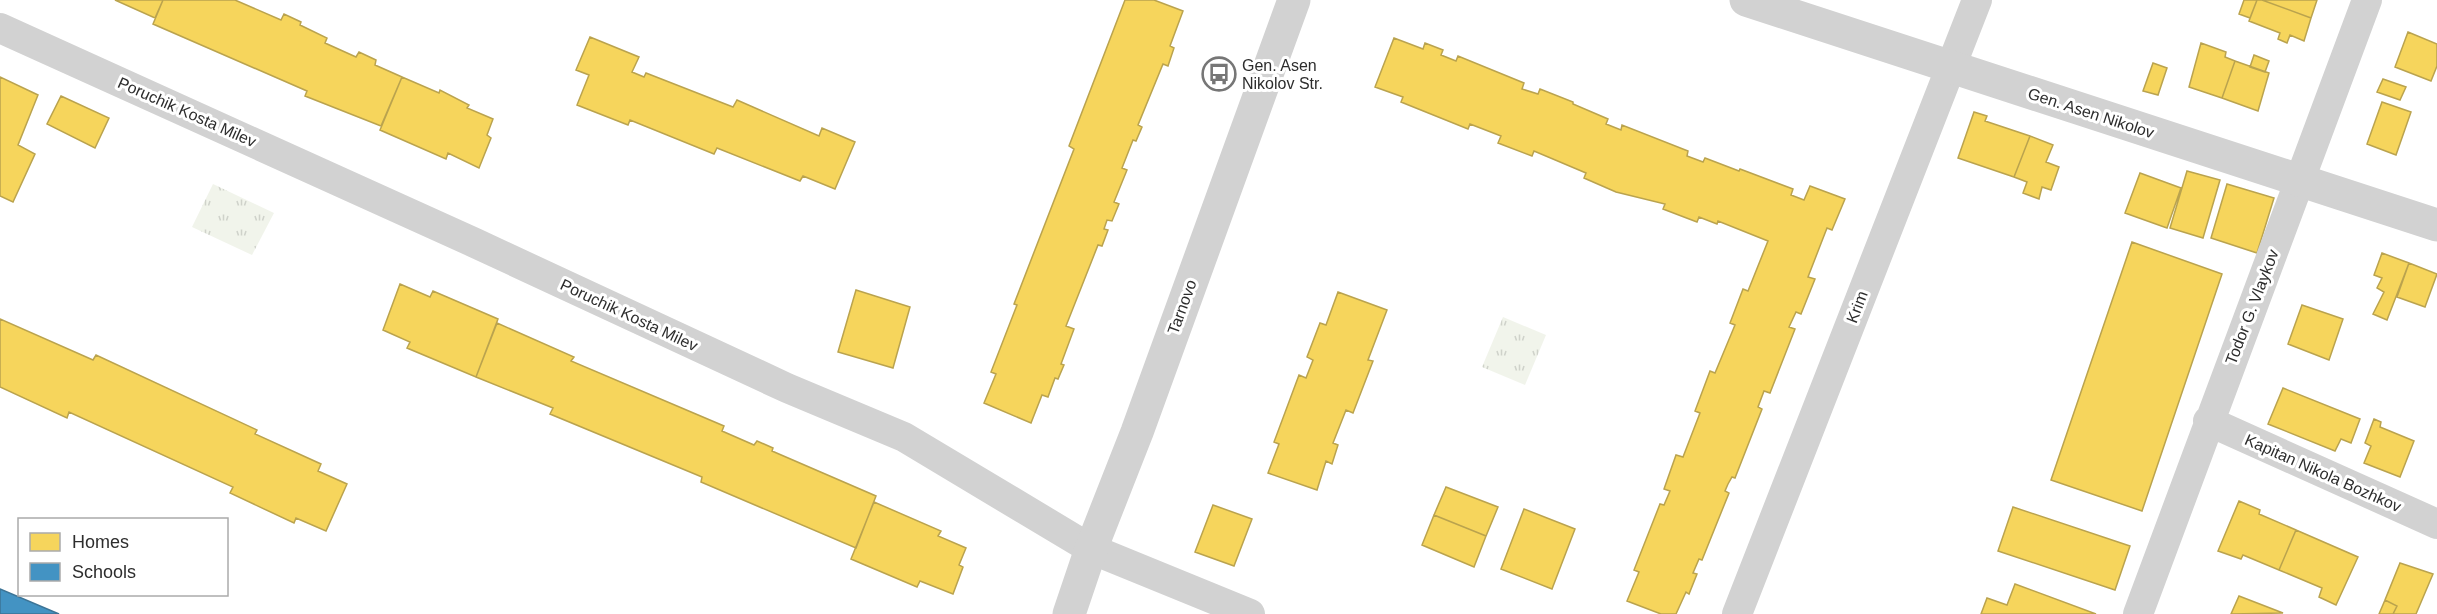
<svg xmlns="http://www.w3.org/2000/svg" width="2437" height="614" font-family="Helvetica,sans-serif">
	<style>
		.park { fill: url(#park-tufts) }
		.homes { fill: #f6d55c; stroke: #baa34e; stroke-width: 1.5 }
		.schools { fill: #4393c3; stroke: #3c7496; stroke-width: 1.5 }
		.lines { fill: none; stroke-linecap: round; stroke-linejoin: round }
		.minor { stroke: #d2d2d2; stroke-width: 30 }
		.tertiary { stroke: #d2d2d2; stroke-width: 33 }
		.labels { text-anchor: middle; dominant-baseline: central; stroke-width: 6; stroke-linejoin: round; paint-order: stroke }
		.poi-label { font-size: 16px; fill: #2d2d2d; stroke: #fff; text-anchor: start }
		.street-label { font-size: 16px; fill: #2d2d2d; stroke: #fff }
	</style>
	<defs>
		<pattern id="park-tufts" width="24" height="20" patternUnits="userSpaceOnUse" patternTransform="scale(1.5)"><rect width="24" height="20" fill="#f1f4eb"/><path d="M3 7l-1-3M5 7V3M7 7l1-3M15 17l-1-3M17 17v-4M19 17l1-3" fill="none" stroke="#cfd2ca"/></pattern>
	</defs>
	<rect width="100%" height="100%" fill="#fff"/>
	<path class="park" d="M213,184L274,213L252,255L192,227Z
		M1503,317L1546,335L1525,385L1482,367Z"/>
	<path class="homes" d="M115,0H163L155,18Z
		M163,0H235L281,20L284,14L301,22L300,25L327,38L325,43L356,57L359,52L376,60L375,65L402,77L381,126L305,96L307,91L153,24Z
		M1125,0H1154L1183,11L1170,46L1174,48L1168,66L1163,64L1138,125L1142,127L1136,141L1133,140L1122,168L1127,170L1114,202L1119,204L1112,221L1107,220L1104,229L1108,230L1102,246L1098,245L1066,326L1074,329L1061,364L1064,365L1058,379L1055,378L1048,397L1042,395L1031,423L984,403L996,374L991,372L1017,305L1014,304L1074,149L1069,146Z
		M2244,0H2257L2250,18L2239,14Z
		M2257,0H2262L2311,18L2304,41L2290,35L2287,43L2278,39L2280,33L2249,21Z
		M2262,0H2317L2311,18Z
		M2408,32L2437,44V66L2431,81L2395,67Z
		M590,37L639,57L632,72L644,77L646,73L733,107L737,100L819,136L822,128L855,142L835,189L803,176L800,181L717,148L714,154L630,120L628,125L577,105L589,75L576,70Z
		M1394,38L1423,49L1425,43L1443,50L1441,55L1456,61L1458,56L1524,83L1522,89L1538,94L1540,89L1573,102V104L1608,119L1606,124L1621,130L1622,125L1688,151L1687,156L1703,162L1705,158L1739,171L1740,169L1793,189L1791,195L1804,200L1810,186L1845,199L1832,230L1827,228L1808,277L1815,279L1801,314L1796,312L1789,327L1795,329L1770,393L1764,391L1758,407L1762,409L1735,478L1732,477L1728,484L1725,491L1729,493L1702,560L1699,559L1693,573L1697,574L1689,594L1686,592L1676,614H1661L1627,601L1639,572L1634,570L1660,504L1664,505L1670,491L1664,489L1676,455L1683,457L1700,413L1695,411L1710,371L1715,373L1735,325L1730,323L1743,289L1748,291L1768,241L1718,221L1717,224L1699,217L1697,222L1663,209L1665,204L1616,192L1584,178L1586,173L1534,151L1532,156L1498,143L1501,136L1470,124L1468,129L1401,102L1403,97L1375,87Z
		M2201,43L2226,52L2225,57L2235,61L2222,98L2189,87Z
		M2254,55L2269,61L2265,72L2250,67Z
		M2235,61L2269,73L2258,111L2222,98Z
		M2153,63L2167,68L2158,95L2143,91Z
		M0,77L38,95L18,145L35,154L13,202L0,196Z
		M402,77L439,93L440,90L469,105L467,108L493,119L487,135L491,138L479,168L448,153L446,159L380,130Z
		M2383,79L2406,87L2400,100L2377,92Z
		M61,96L109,118L95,148L47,124Z
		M2382,102L2411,112L2396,155L2367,144Z
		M1974,112L1987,116L1985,121L2030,136L2014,177L1958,158Z
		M2030,136L2053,145L2046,162L2059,167L2051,190L2042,187L2039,199L2023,193L2027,182L2014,177Z
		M2187,171L2220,180L2203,238L2170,228Z
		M2140,173L2181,188L2167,228L2125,213Z
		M2227,184L2274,198L2257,253L2211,238Z
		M2132,242L2222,274L2142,511L2051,480Z
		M2382,253L2409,263L2387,320L2373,314L2384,292L2377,288L2382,278L2374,275Z
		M2409,263L2437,274L2425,307L2397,297Z
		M400,284L430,297L433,291L498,319L476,377L407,348L410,342L383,330Z
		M856,290L910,307L893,368L838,352Z
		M1338,292L1387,310L1368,360L1373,361L1353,413L1346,410L1333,443L1338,445L1332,464L1326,461L1317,490L1268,473L1279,444L1274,442L1299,375L1306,378L1313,360L1307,357L1320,323L1326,325Z
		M2302,305L2343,319L2329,360L2288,344Z
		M0,319L93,360L96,355L257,430L255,434L321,464L318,471L347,484L326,531L296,518L294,523L230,493L233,487L69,412L67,418L0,387Z
		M497,323L574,357L571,361L724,426L722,431L754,445L757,441L773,448L772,451L876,496L856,548L701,482L702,477L550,414L553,408L476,377Z
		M2283,388L2360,419L2351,443L2341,439L2335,451L2268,424Z
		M2374,419L2381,422L2380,427L2414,441L2400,477L2364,463L2371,446L2365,443Z
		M1446,487L1498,507L1486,536L1434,515Z
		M2239,501L2260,510L2259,514L2296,530L2279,570L2243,555L2241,559L2218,551Z
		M874,502L941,531L938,536L966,548L959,565L963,567L953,594L920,581L917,587L851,559Z
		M1213,505L1252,519L1234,566L1195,552Z
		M2013,507L2130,546L2115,590L1998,551Z
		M1524,509L1575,529L1552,589L1501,569Z
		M1434,515L1486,536L1474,567L1422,545Z
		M2296,530L2358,557L2336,605L2319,597L2322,588L2279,570Z
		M2400,563L2433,574L2416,614H2393L2397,606L2385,600Z
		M2015,584L2096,614H1981L1987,598L2007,605Z
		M2239,596L2283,613L2231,614Z
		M2385,600L2397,606L2393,614H2379Z"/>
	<path class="schools" d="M0,589L59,614H0Z"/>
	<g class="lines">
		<path class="minor" d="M0,28L475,243L787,388L904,437L1091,549L1250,614
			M2208,421L2437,524
			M1737,614L1977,0
			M2138,614L2367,0"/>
		<path class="tertiary" d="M1746,0L2437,225
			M1069,614L1091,549L1137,432L1294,0"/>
	</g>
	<defs>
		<g id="bus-ring" transform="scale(1.725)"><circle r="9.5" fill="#fff" stroke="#767676" stroke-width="1.5"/><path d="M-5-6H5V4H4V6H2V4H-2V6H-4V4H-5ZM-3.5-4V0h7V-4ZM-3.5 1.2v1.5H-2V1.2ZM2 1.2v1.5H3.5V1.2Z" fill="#767676"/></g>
	</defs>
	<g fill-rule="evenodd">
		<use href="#bus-ring" x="1219" y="74"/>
	</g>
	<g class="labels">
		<g class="poi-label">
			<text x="1242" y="65">Gen. Asen<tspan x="1242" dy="18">Nikolov Str.</tspan></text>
		</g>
		<g class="street-label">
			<text transform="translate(187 112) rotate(24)">Poruchik Kosta Milev</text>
			<text transform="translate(2091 113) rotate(18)">Gen. Asen Nikolov</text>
			<text transform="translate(1182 307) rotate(-70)">Tarnovo</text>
			<text transform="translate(1857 307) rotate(-69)">Krim</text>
			<text transform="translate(2252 307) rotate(-69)">Todor G. Vlaykov</text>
			<text transform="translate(629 315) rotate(25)">Poruchik Kosta Milev</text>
			<text transform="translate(2323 473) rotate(24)">Kapitan Nikola Bozhkov</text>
		</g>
	</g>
	<rect x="18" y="518" width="210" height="78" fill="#ffffff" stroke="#ababab" stroke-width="1.5"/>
	<rect x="30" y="533" width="30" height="18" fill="#f6d55c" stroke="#ababab" stroke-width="1.5"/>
	<text x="72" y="548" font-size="18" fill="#2d2d2d">Homes</text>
	<rect x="30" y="563" width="30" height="18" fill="#4393c3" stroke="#ababab" stroke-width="1.5"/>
	<text x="72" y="578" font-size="18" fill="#2d2d2d">Schools</text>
</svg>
